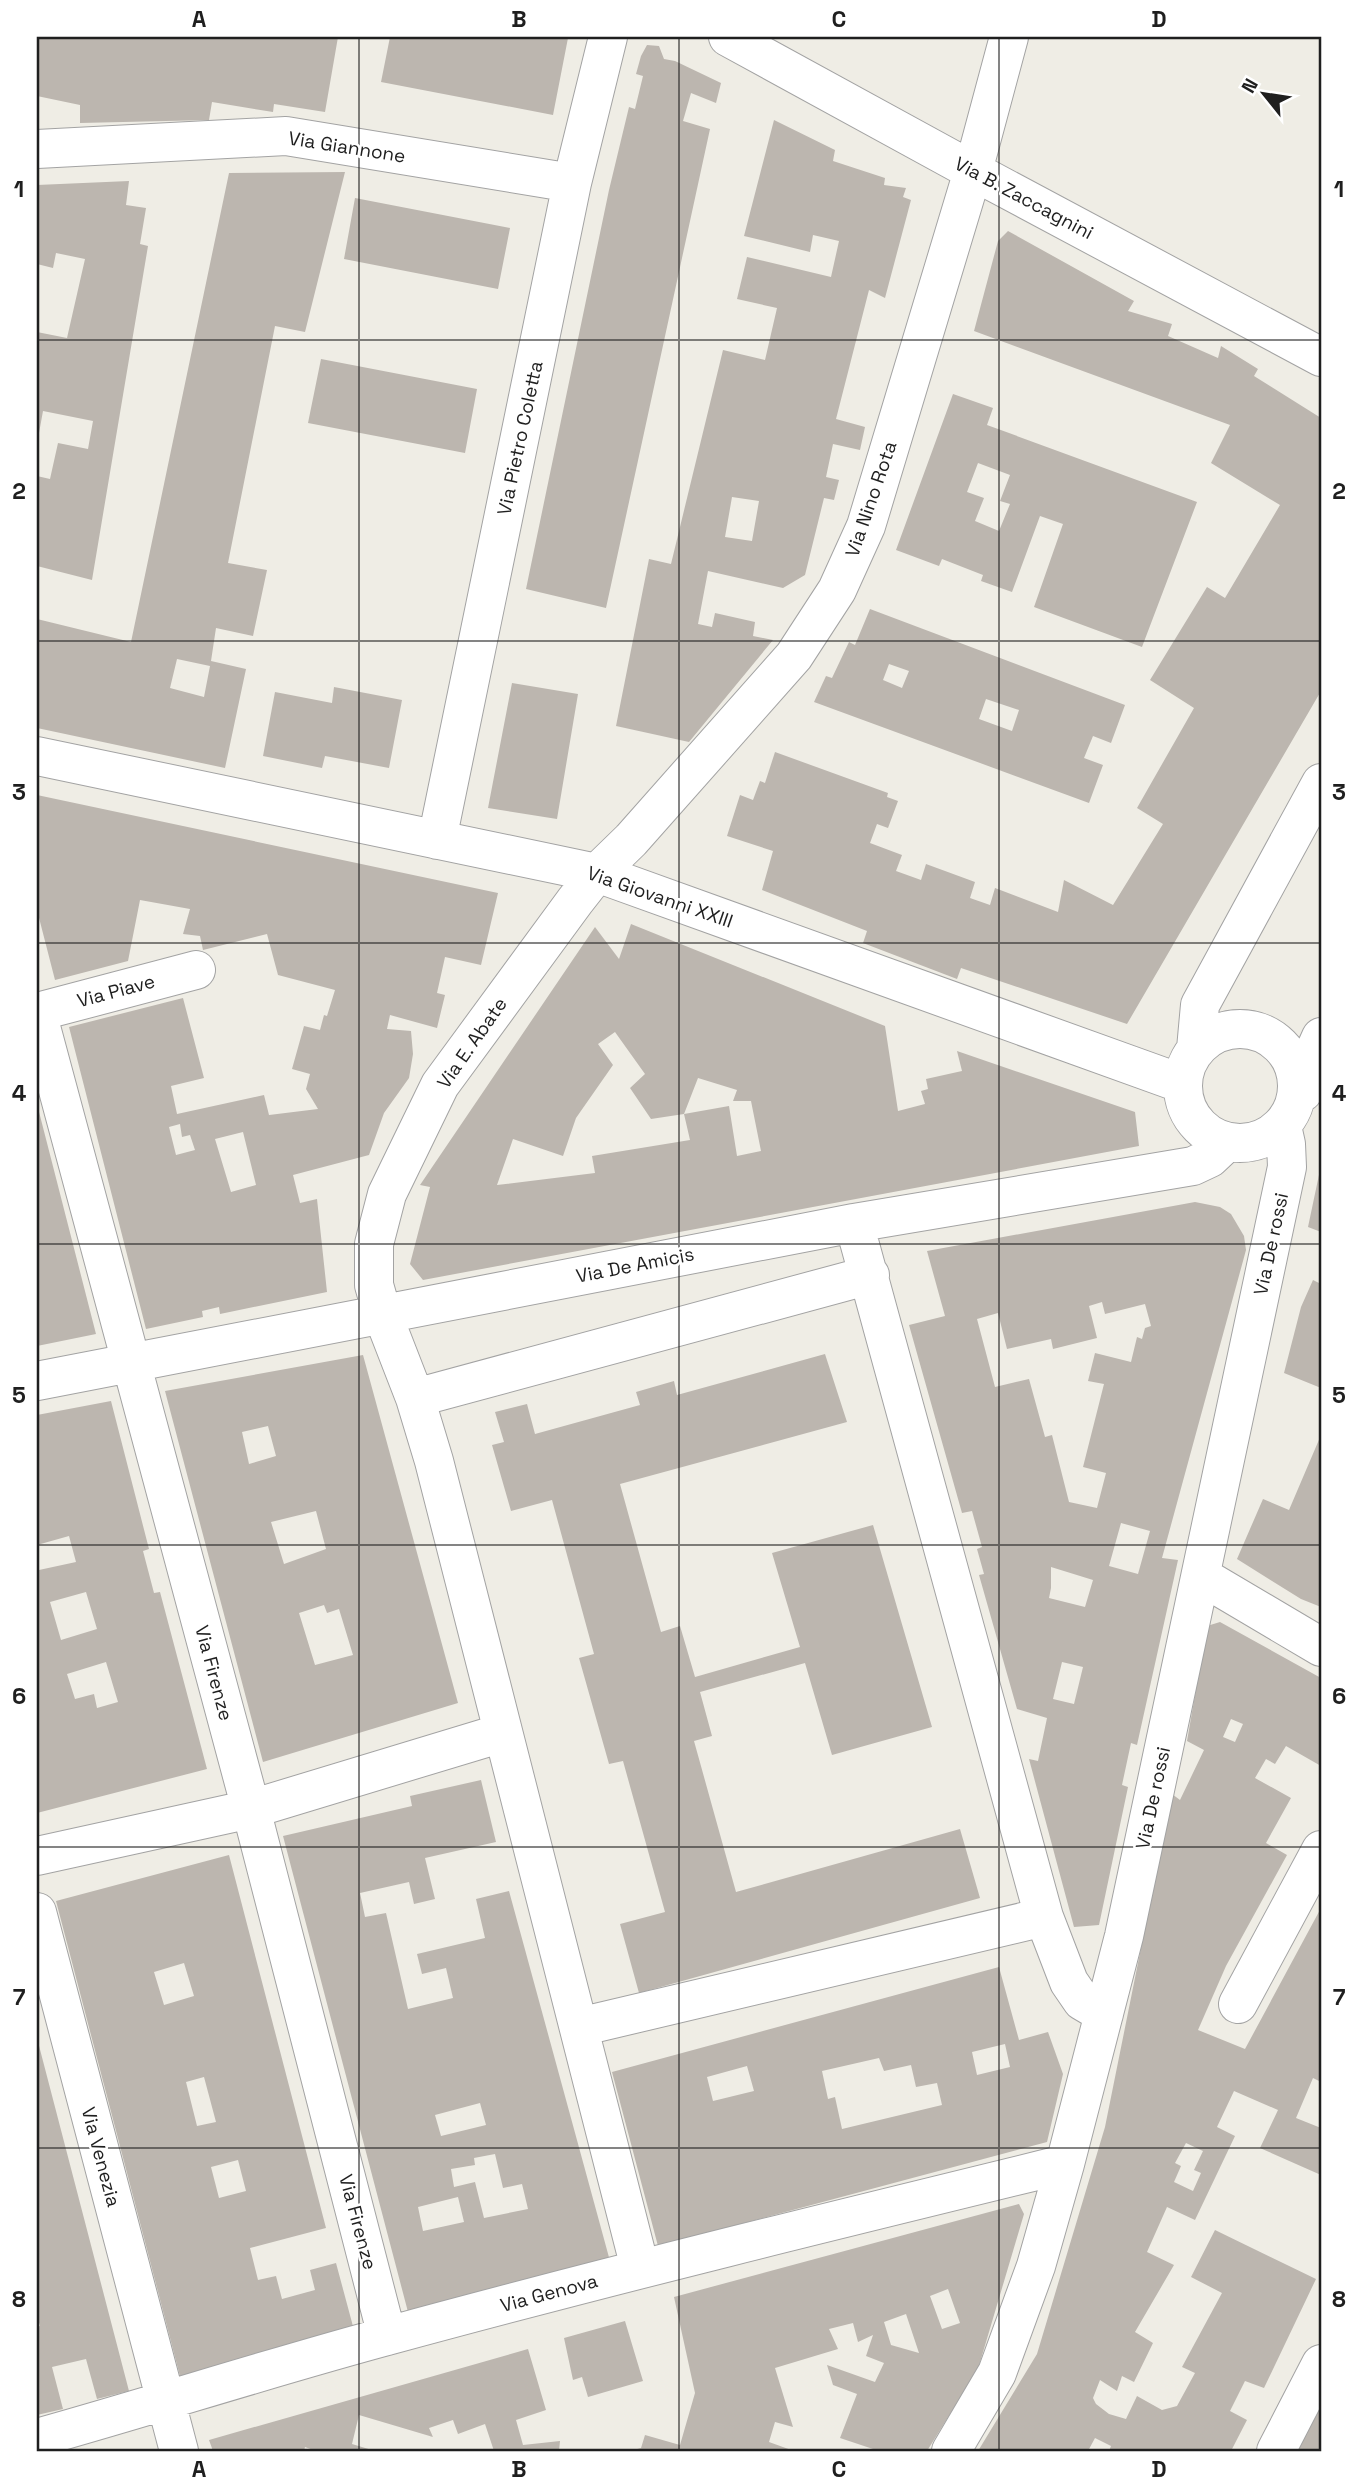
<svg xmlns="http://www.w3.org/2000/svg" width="1358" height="2488" font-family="'Space Grotesk',sans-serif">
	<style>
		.building { fill: #bcb6af; fill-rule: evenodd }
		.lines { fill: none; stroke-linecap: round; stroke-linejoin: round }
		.minor-casing { stroke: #a3a3a3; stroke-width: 40 }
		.minor { stroke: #fff; stroke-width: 38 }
		.grid { fill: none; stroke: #1f1f1f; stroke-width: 2; stroke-opacity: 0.55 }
		.labels { text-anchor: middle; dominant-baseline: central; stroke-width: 5; stroke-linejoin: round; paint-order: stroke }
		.street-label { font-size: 19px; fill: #1f1f1f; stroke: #fff }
		.neatline { fill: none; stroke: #1f1f1f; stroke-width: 2.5 }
		.grid-label { font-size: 23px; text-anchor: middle; font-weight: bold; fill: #1f1f1f }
	</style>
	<rect width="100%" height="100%" fill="#efede5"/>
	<path class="building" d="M37,37H338L325,112L274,104L273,112L212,102L209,120L80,123V105L37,96Z
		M390,37L568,38L553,115L381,82Z
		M647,45L659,46L664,59L675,61L721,83L716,103L691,93L683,121L710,129L606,608L526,589L609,190L629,107L635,109L643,76L636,74L641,56Z
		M774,120L835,150L833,161L885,178L884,185L906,188L903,197L911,200L885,298L869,290L836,419L865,427L860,450L833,444L826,477L839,480L834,500L824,498L805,575L783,588L708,571L698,624L712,627L715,613L755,622L753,636L773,640L689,742L616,726L649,559L671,564L723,350L765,360L777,308L737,299L747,257L831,277L839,241L813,235L810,252L744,236ZM732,497L759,501L752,541L725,537Z
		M345,172L305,332L275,326L228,563L267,570L253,636L216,628L211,661L246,669L225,768L37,728V619L131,642L229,173ZM177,659L210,666L204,697L170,688Z
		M129,181L126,205L146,208L140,244L148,246L92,580L37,566V476L50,479L58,443L88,449L93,421L43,411L39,433H37V332L67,338L85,259L56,253L53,268L37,264V185Z
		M355,198L510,228L498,289L344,259Z
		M1008,231L1134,301L1128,311L1172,324L1168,336L1218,358L1221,346L1258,369L1254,376L1321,418V691L1127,1024L961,968L957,979L863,943L867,931L762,890L773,851L727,836L740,795L753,800L760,781L765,783L775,752L888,793L887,797L898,801L888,828L877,824L870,843L902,855L896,871L921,880L926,864L975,882L970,898L990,905L995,888L1058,912L1064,880L1113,905L1163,824L1137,808L1194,708L1150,680L1207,587L1225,598L1280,505L1211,463L1230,425L974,331L998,241Z
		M321,359L477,389L465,453L308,423Z
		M953,394L993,408L987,425L1197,502L1142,647L1034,607L1063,524L1040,516L1012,592L981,581L983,575L942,559L939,566L896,550ZM978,463L1010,475L1000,501L1010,504L999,531L975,521L984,498L967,492Z
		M870,609L1125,705L1111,743L1093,736L1084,758L1103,765L1089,803L814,702L826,676L832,678L849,642L855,645ZM889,664L909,671L902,688L883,680ZM986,699L1019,710L1012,731L979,719Z
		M512,683L578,694L557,819L488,808Z
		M334,687L402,700L389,768L325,756L322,768L263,756L275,692L332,703Z
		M37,795L498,893L481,965L445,957L437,993L445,995L437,1028L390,1015L387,1029L411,1031L413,1054L409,1078L384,1113L369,1155L293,1175L300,1203L317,1199L327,1292L220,1314L219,1307L202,1311L203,1317L146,1329L69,1027L183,998L204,1078L171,1086L177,1114L264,1095L269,1115L318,1109L306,1089L310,1074L292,1069L304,1026L320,1030L324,1015L327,1016L335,990L278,975L267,934L203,950L200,936L183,934L190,909L140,900L128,961L55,980L37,910ZM180,1124L182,1137L190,1135L195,1150L176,1155L169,1127ZM243,1132L256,1185L231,1192L215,1139Z
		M631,924L885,1026L898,1111L925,1104L921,1091L928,1089L926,1079L962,1071L957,1051L1135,1112L1139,1146L423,1280L410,1264L430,1187L420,1185L595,927L619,959ZM615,1032L645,1074L630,1088L651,1119L684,1114L690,1140L592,1156L595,1173L497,1185L513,1139L563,1156L576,1118L613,1065L598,1044ZM698,1078L737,1090L733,1101H751L761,1151L737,1156L729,1106L684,1114Z
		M37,1104L96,1334L37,1346Z
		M1320,1170H1321V1232L1308,1227Z
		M1195,1202L1220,1207L1231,1214L1244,1236L1246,1250L1162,1558L1178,1560L1137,1745L1131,1743L1122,1785L1128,1787L1099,1925L1074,1927L1029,1759L1038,1761L1047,1718L1017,1709L979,1575L984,1574L977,1549L982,1547L972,1511L962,1513L909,1325L945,1316L927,1251ZM1102,1302L1105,1314L1145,1304L1151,1326L1145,1328L1142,1339L1137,1337L1131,1362L1095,1353L1088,1381L1104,1384L1083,1467L1106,1473L1097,1508L1069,1502L1052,1435L1045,1437L1029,1379L995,1387L977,1319L998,1313L1007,1349L1051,1339L1053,1349L1097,1338L1089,1306ZM1121,1523L1150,1531L1138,1574L1109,1566ZM1051,1567L1093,1580L1085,1607L1049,1598L1051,1588ZM1062,1662L1083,1667L1074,1704L1053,1699Z
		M1313,1280L1321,1284V1388L1284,1373L1301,1307Z
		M825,1354L847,1422L620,1484L661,1632L680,1626L695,1677L800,1647L772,1553L873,1525L932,1727L832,1755L805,1663L700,1692L712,1736L694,1741L736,1892L960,1829L980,1898L639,1993L620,1924L665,1912L623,1761L609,1764L579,1658L594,1654L552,1500L511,1511L492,1445L504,1442L495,1412L527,1404L535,1434L640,1405L636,1392L674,1381L677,1395Z
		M363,1355L458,1703L263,1762L165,1391ZM268,1426L276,1456L249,1464L242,1432ZM316,1511L326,1549L284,1564L271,1522ZM324,1605L327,1613L339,1609L353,1655L315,1665L299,1613Z
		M111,1401L149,1549L143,1551L154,1593L160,1592L207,1769L37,1813V1564L39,1570L76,1562L69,1536L37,1545V1415ZM86,1592L97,1629L61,1640L50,1602ZM106,1662L118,1702L97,1708L94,1694L75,1699L67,1674Z
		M1321,1435V1607L1301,1599L1237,1559L1263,1499L1289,1510Z
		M1220,1622L1321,1678V1766L1286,1746L1275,1764L1266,1759L1255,1778L1291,1798L1266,1843L1287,1855L1226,1966L1198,2030L1245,2049L1321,1908V2082L1313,2078L1296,2118L1321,2128V2175L1260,2148L1278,2110L1234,2091L1217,2127L1235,2136L1195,2220L1167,2207L1147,2252L1174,2265L1135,2332L1153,2343L1134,2382L1122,2376L1117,2391L1100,2380L1093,2398L1096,2404L1109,2414L1126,2419L1137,2396L1162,2410L1177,2406L1195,2373L1182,2367L1222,2293L1191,2277L1215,2230L1316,2279L1264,2388L1245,2381L1230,2411L1247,2420L1231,2451H1109L1111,2446L1095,2438L1088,2451H978L1037,2354L1105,2127L1172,1794L1180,1800L1204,1750L1187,1741L1207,1626ZM1231,1719L1243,1724L1235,1742L1223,1737ZM1186,2143L1203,2151L1194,2170L1201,2173L1193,2191L1174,2182L1181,2166L1175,2163Z
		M481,1780L496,1842L425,1858L435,1899L414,1904L409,1882L360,1893L365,1917L386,1913L408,2009L453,1998L446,1968L422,1974L417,1954L485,1938L476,1899L509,1891L610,2261L408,2312L283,1836L412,1806L410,1796ZM480,2103L486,2125L441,2136L435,2115ZM495,2154L503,2188L522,2184L528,2209L484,2218L475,2182L454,2187L451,2169L475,2165L474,2158ZM458,2197L464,2222L423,2231L418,2207Z
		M229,1855L326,2228L250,2248L258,2280L276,2276L282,2299L315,2290L310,2270L336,2263L354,2330L180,2376L56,1901ZM184,1963L194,1996L164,2005L154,1972ZM204,2077L216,2122L197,2126L186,2082ZM238,2160L246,2191L219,2198L211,2167Z
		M999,1967L1019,2040L1048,2032L1063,2074L1047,2142L658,2246L612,2072ZM1005,2044L1010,2067L977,2075L972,2052ZM879,2058L884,2071L911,2065L916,2087L937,2083L942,2105L842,2129L835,2097L828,2099L822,2071ZM747,2066L754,2091L713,2101L707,2077Z
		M37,2038L129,2391L97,2399L86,2359L52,2367L63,2409L37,2415V2327L40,2326L37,2316Z
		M1019,2204L1024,2214L978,2369L927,2451H879L840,2438L857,2394L833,2385L827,2365L875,2382L884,2363L866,2356L873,2335L858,2342L853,2323L829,2329L838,2349L775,2368L793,2427L775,2422L769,2442L794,2451H630L641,2448L645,2435L680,2445L695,2393L674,2297ZM948,2289L960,2323L942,2329L930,2296ZM906,2314L919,2353L891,2345L884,2322Z
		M625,2321L643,2381L588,2397L582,2377L573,2380L564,2338Z
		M528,2349L546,2410L516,2420L523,2445L560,2441L559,2451H494L485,2424L458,2434L453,2420L429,2428L433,2437L359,2415L352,2444L375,2451H316L305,2447L304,2451H213L209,2440Z
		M1321,2381V2451H1284Z"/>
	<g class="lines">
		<g class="minor-casing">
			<path id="minor" d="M728,37L973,171L1321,357
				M37,149L286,136L572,183
				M37,756L597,873L1183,1084
				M437,840L572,183L608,37
				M37,1012L251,1809L387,2336
				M37,1012L196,970
				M1183 1086a57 57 0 1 1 114 0a57 57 0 1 1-114 0Z
				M1196,1049L1200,1005L1321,783
				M1303,1092L1297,1090L1321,1037
				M854,1223L1044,1917L1069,1982L1082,2001L1104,2014
				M37,1381L854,1223L1193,1166L1210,1158L1227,1142
				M415,1398L870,1275
				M1201,1576L1321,1647
				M37,1856L251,1809L502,1733
				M37,1912L179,2451
				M1238,2004L1321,1850
				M579,2027L1044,1917
				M640,2268L434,1461L415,1398L382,1313L374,1285V1244L387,1194L440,1085L575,901L597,873L631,840L794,656L837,590L866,526L973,171L1009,37
				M37,2438C155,2405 272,2367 391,2335C615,2274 840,2219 1065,2164
				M951,2451L997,2373L1036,2266L1065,2164L1124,1936L1287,1167L1286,1144L1282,1126
				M1276,2451L1321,2364"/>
		</g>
		<use href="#minor" class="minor"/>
	</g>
	<path class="grid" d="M359,37V2451M679,37V2451M999,37V2451M37,340H1321M37,641H1321M37,943H1321M37,1244H1321M37,1545H1321M37,1847H1321M37,2148H1321"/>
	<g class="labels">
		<g class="street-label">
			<text transform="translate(347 147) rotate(9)">Via Giannone</text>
			<text transform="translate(1024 198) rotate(28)">Via B. Zaccagnini</text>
			<text transform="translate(520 438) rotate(-78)">Via Pietro Coletta</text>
			<text transform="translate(871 499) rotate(-71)">Via Nino Rota</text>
			<text transform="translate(660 897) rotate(19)">Via Giovanni XXIII</text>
			<text transform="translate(116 991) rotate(-15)">Via Piave</text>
			<text transform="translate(472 1043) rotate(-55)">Via E. Abate</text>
			<text transform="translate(1271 1244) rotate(-78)">Via De rossi</text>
			<text transform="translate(635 1265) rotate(-11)">Via De Amicis</text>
			<text transform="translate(214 1673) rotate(75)">Via Firenze</text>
			<text transform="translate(1153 1798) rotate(-78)">Via De rossi</text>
			<text transform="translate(101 2157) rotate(75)">Via Venezia</text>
			<text transform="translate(358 2222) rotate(75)">Via Firenze</text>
			<text transform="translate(549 2293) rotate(-15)">Via Genova</text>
		</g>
	</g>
	<rect width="1358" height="2488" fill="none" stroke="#ffffff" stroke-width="77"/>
	<g transform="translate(1264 94) rotate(300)" stroke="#ffffff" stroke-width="5" paint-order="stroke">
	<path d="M0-5L12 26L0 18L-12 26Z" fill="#1f1f1f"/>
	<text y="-10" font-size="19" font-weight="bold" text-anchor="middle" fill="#1f1f1f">N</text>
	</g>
	<rect x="38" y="38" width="1282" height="2412" class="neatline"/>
	<g class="grid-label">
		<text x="199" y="27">A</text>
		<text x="519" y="27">B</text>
		<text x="839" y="27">C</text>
		<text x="1159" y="27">D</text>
		<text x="19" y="197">1</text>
		<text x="1339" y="197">1</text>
		<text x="19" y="499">2</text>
		<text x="1339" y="499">2</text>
		<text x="19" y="800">3</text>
		<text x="1339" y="800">3</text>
		<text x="19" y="1101">4</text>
		<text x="1339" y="1101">4</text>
		<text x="19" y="1403">5</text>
		<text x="1339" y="1403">5</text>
		<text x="19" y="1704">6</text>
		<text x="1339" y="1704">6</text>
		<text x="19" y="2005">7</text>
		<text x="1339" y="2005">7</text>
		<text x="19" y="2307">8</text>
		<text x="1339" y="2307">8</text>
		<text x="199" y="2477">A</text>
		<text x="519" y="2477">B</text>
		<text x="839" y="2477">C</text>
		<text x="1159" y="2477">D</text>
	</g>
</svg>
